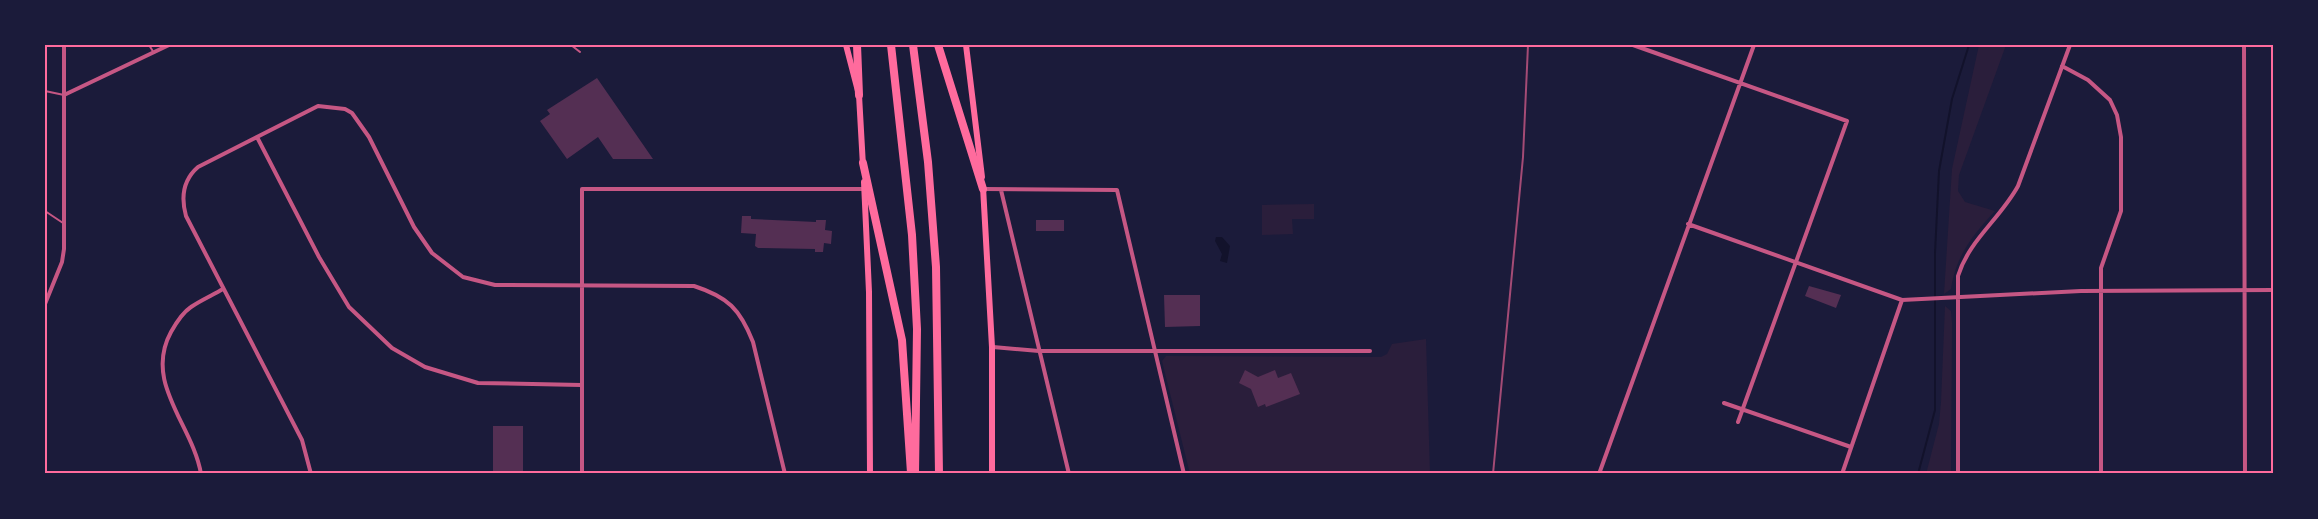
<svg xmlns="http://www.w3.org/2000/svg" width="2318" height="519" font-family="Cabin,sans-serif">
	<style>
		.green { fill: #2a1e3b }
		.water { fill: #12122b }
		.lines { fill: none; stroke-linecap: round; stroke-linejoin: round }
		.stream { stroke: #12122b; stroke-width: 2 }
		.building { fill: #542f53 }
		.service { stroke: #c65784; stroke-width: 2 }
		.minor { stroke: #c65784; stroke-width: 4 }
		.secondary { stroke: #ff6b9d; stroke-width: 6 }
		.motorway { stroke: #ff6b9d; stroke-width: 8 }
		.rail { stroke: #a44b75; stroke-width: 2 }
		.neatline { fill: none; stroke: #ff6b9d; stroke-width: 2 }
	</style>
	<rect width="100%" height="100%" fill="#1b1b3a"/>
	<path class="green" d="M1979,45H2006L1959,175L1958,191L1965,202L1995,211C1973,235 1956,255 1951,289L1944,294L1952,169Z
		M1314,204V219H1292L1293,234L1262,235V205Z
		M1945,306L1951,311L1952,323L1951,474H1926L1939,424L1941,402Z
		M1426,339L1430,474H1190L1162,361L1166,356L1381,357L1387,354L1392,344Z"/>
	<path class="water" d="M1216,237H1222L1230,246L1227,263L1220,261L1222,254L1215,241Z"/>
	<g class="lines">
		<path class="stream" d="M1918,474L1935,410V253L1939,171L1952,99L1969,45"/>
	</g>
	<path class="building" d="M597,78L653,159H613L598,137L567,159L540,121L550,114L547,110Z
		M742,216H751V219L816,222V220H826L825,230L832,231L831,244L824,243L823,252H815V249L758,248L755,246L756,234L741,233Z
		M1036,220H1064V231H1036Z
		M1809,286L1841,295L1836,308L1805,296Z
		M1164,295H1200V326L1165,327Z
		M1245,370L1258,377L1275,370L1278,378L1291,373L1300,394L1266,407L1265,404L1258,407L1251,389L1239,383Z
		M493,426H523V474H493Z"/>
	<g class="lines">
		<path class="service" d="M149,45L154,53
			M571,45L580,52
			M45,91L64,95
			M45,211L63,223"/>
		<path class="minor" d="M1633,45L1847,121L1738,422
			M2244,45L2245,474
			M2062,66L2088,80L2110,100L2117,115L2121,137V211L2101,268V474
			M64,95L169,45
			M257,137L319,257L349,307L392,348L425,367L478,383L581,385
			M984,189L1117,190L1184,474
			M1001,190L1069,474
			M1688,224L1902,300L2081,291L2273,290
			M45,304L62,262L64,249V45
			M993,347L1039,351H1370
			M1724,403L1851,447
			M201,474C193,425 143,383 171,332C176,323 182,313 191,307C201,300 213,295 223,289
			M311,474L302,440L186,216C181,198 183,180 198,167L318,106L345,109L352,113L369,137L414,227L432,253L463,277L495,285L694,286C728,297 740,309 753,342L785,474
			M582,474V189H865
			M1599,474L1754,45
			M1842,474L1902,300
			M1958,474V276C1969,240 2000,219 2018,186L2070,45"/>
		<path class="secondary" d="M846,45L859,95L863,166
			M966,45L982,177
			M864,182L869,292L870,474
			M983,187L992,347V474"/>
		<path class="motorway" d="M857,45L859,95
			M891,45L912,235L917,329L915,474
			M913,45L928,162L936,267L939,474
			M938,45L983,189
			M863,163L902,340L911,473"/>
		<path class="rail" d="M1493,474L1523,157L1528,45"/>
	</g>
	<rect width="2318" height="519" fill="none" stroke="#1b1b3a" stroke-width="93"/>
	<rect x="46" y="46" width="2226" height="426" class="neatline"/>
</svg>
